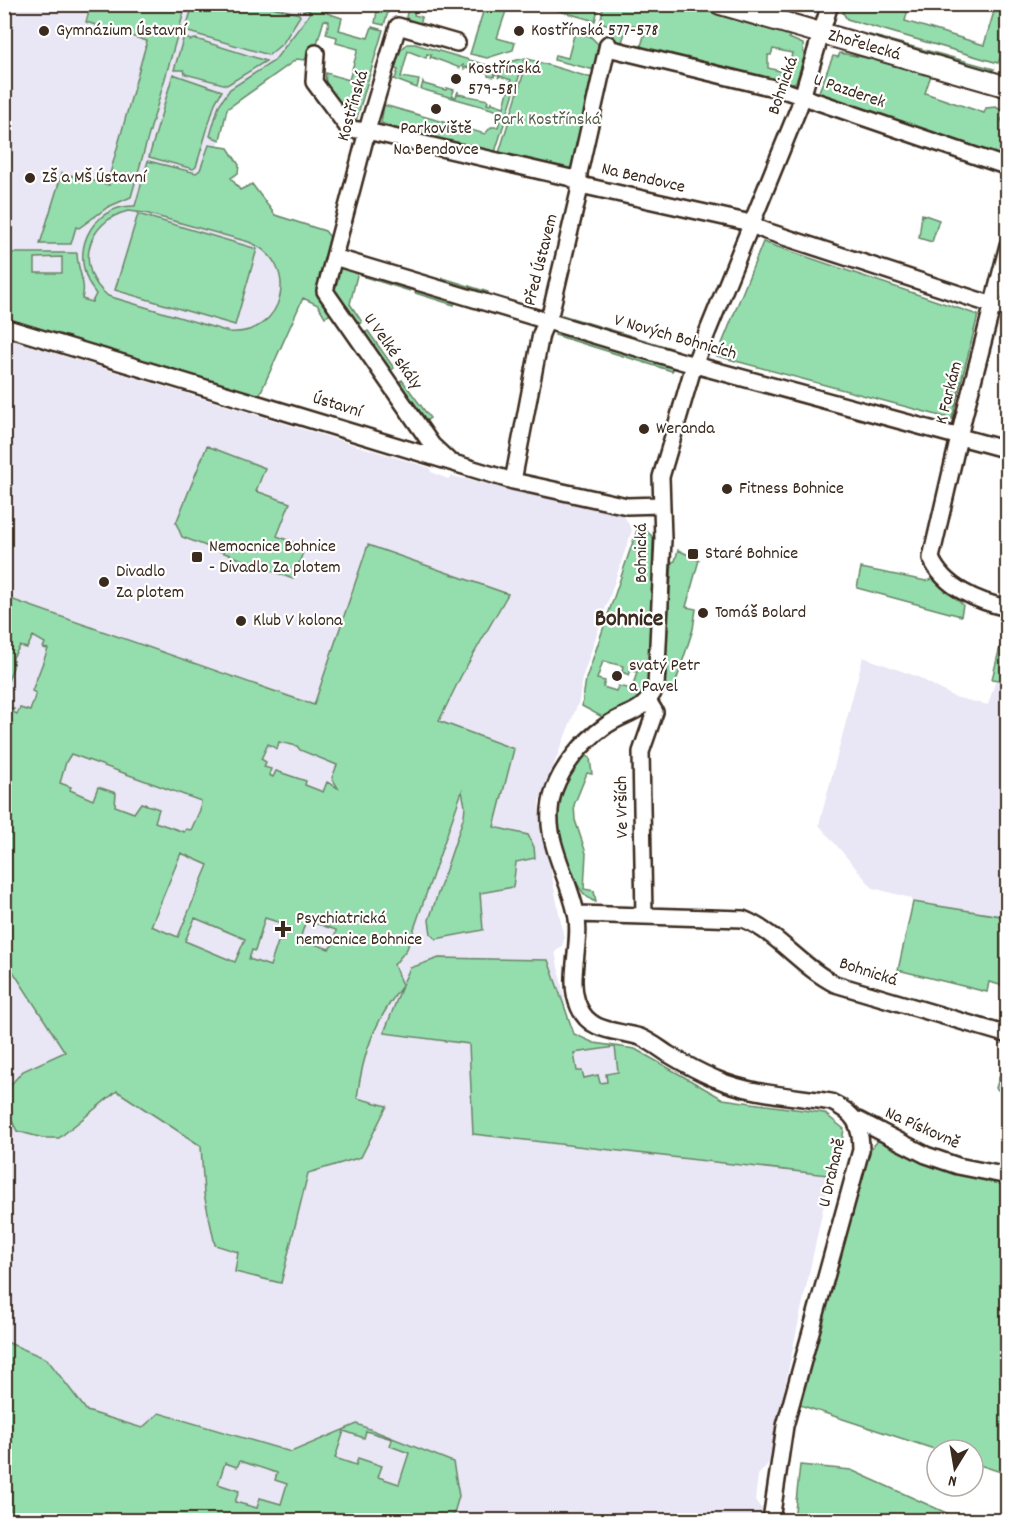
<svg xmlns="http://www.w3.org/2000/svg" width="1012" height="1525" font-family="Dekko,sans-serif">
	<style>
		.built { fill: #e9e6f5 }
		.green { fill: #94deae; stroke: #688466; stroke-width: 1.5; fill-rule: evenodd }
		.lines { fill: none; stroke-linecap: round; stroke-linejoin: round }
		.street-casing { stroke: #3b2a1e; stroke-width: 20 }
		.secondary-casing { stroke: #3b2a1e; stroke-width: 24 }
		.street { stroke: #fff; stroke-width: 15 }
		.secondary { stroke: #fff; stroke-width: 20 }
		.poi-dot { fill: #3b2a1e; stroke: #fff; stroke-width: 2 }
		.labels { text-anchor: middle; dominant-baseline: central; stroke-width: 4.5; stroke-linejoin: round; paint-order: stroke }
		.poi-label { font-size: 18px; fill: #3b2a1e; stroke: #fff; text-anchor: start }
		.street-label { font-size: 18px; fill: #3b2a1e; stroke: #fff }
		.park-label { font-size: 18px; fill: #566049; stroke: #fff }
		.district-label { font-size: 24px; font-weight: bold; fill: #3b2a1e; stroke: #fff }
	</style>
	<rect width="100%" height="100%" fill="#fff"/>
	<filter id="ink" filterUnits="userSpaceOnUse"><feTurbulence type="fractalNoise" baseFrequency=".0167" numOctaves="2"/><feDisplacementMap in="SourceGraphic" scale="12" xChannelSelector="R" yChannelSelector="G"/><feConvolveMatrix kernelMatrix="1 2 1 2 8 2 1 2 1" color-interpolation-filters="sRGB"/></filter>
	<g filter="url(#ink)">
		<path class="built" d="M4,5H313L297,59L227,109L212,173L311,248L269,370L5,294Z
			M4,338L430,468L431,472L448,479L452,476L624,516L632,530L582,678L579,701L539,802L540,830L547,851L564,939L562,946L555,952L575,1051L615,1045L618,1054L702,1102L838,1139L768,1464L758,1475L755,1500L762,1510L760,1520H5Z
			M1007,644V917L913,902L911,898L873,888L819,825L863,657L918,677L954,697L988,705Z"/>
		<path class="green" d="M91,4L186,5L131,197L108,207L79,228L76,227L71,244H40L62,173L109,185V177L147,41L86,22Z
			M193,5H264L299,14L300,16L283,43L269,55L185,31Z
			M288,5H330L327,13L342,18L339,30L368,38L372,27L383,30L356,121L353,122C341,108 322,93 326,73L349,80L358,49L336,43L337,37L326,34L329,21L324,20L315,50L304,60L297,59L227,109L220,140L210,136L219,105L230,89L274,61L309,15L310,11Z
			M378,5H390L384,25L375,23Z
			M416,5L414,15L422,17L420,26L411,23L406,17L408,8Z
			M475,5H508L497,38L515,43L513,50L487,58L470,54L483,12L473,9Z
			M539,5H596L598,9L595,21Z
			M600,5H692L790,33L789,38L803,44L804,57L796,82L790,84L789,87L639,53L646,29L628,24L620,48L613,40L616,27L600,22L603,11ZM773,49L792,53L788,73L768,68V55H771Z
			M845,5H899V7L908,9L905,21L984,45L996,5H1007V43L998,63L847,19L843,13Z
			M575,31L590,36L598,44L595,70L554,60L555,55L568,58Z
			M870,35L994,69L989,72L869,38Z
			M184,36L190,40L196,39L266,61L227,85L185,74L184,70H174Z
			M407,44H415L500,69L502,64L525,58L495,152L416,133L417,128L401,124L400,130L381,123L384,105L485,134L491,127H498L502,112L421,89L423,82L424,84L446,90L447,88L454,90L452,96L456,97L458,91V94L488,100L487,104L490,105L492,101V103L504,107L511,80L500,76L498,78L499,75L495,74L494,77L488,76V73L466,67L464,69L463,65L460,68L431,57L430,59L431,55L427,54L426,58L408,51L401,77L419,80L417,88L391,78L395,79L398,70L394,68L399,52Z
			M840,53L878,60L931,75L925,93L984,113L986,108L996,107L1007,114L1001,120L1007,126V162L972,146L818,94L833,56L838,57Z
			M528,59L592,78L572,169L499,153Z
			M173,74L222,91L215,103L196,167L193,169L149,157Z
			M209,145L228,148L239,165L238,173L231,178L240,190L252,184L275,215L325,231L330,237L333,313L325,317L318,305L303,298L259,396L5,318L4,253H77C77,270 87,283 82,299L92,302L96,294C67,258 88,205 135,206L148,161L196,173L200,170ZM128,211L145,213L249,242C302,263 285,336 229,332L108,296C74,269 86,221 128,211ZM62,257V273H35V258Z
			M138,214L257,249L235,325L115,290Z
			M922,214L939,220L932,242L919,238Z
			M763,242L978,315L952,419L717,356Z
			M341,266L358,271L350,304L362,322L355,327L331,292L337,267Z
			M362,272L411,287L410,291L365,277Z
			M443,278L488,292L487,296L442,282Z
			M416,289L455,301L454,305L415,293Z
			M562,315L671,348L670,351L561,318Z
			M368,331L394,368L387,373L361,336Z
			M556,333L674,368L672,371L555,335Z
			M402,380L430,418L423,423L420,420L424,417L406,392L402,394L395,384Z
			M207,446L265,468L256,491L290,503L277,536L305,547L293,579L182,537L176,523Z
			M639,524L653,537L650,672C644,702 630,707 604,718L582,706L586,679ZM603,661L623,666L622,672L629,675L631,670L637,672L632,689L618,686L616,691L603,687L605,681L597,679Z
			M368,545L508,594L461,676L439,721L514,749L494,827L528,835L534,847L535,858L516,862L513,887L480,893L483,930L436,939L431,934L429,920L464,816L465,806L462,791L407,949L394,965L402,985L410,968L439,958L548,960L574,1034L594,1043L635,1049L723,1099L824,1113L844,1129L836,1176L473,1134L469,1044L384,1033L402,986C374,1023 363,1052 357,1098L387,1106L361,1157L308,1173L281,1283L235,1272L238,1252L215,1245L204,1194L201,1146L117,1091L59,1138H43L17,1131L5,1107V1091L23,1071L65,1052L5,959V706L14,709L13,712L17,714L20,708L30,711L36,693L32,691L48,649L43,648L45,643L33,636L27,648L20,646L13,657V667L5,689V597L314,705ZM279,742L297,746L300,750L337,765L332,778L338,788L327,782L323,792L305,785L306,781L276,771L273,777L269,775L271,769L264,767L266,762L261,759L268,744L277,749ZM71,754L201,801L200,810L191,830L186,829L184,832L155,822L159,809L141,803L134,813L115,806L116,793L98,787L93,800L70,790L71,787L60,783L66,762ZM181,853L208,865L178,937L151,926ZM307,917L314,919V923L336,930L334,943L329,949L300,939ZM195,918L245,939L235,962L185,941ZM265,918L284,924L270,966L249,959L252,950L255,951ZM615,1047L618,1072L606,1074L607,1082L600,1083L598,1075L584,1078L582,1071H577L574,1053Z
			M678,550L699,560L686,607L696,609L693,629L673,691L663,688L668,667L665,666L672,562L675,561Z
			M861,568L926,581L933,579L963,605L961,616L857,588Z
			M1006,623L1007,681L992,679Z
			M585,755L590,758L592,774L587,773L574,805L575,820L586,853L584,889L594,891L596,902C570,894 553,824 560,799C564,782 574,769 585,755Z
			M913,902L1007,917V987L989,982L987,992L898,970Z
			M1003,1065L1007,1067V1098L996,1088Z
			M885,1133L949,1164L1007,1176L1008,1353L1002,1352L1001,1357L1007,1358V1474L973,1463V1450H937L797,1404L867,1153Z
			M4,1341L47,1359L87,1411L142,1428L159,1413L291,1452L357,1424L453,1462L459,1496L452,1520H5ZM344,1431L364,1438L366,1431L392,1439L390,1446L409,1453L399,1484L378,1477L382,1466L358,1458L356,1465L335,1458ZM240,1461L277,1473L275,1480L287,1484L281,1504L260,1498L257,1508L235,1502L239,1491L218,1484L225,1463L237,1467Z
			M800,1465L851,1470L962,1520H794Z"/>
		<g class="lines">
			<g class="street-casing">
				<path id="street" d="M608,48L786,91L1008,167
					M316,53L314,82L349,129L367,131L571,178L585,186L742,221L766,231L1008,310
					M1008,245L963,420L931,558C943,587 978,602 1008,608
					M334,257L684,362L1008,450
					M4,327L513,481L627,506L661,505
					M448,460L432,445L325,291L370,120L398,26L457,43
					M513,481L541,334L551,311L579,192V173L608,44
					M577,914L743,919C778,933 801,967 835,984L1008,1035
					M644,916L641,752L655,712L649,702
					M858,1120L926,1155L958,1166L1008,1176
					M771,1520L785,1426L861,1150C861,1125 855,1113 831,1102C794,1096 750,1094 716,1079C699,1072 683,1063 668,1054C659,1048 650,1041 640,1037C617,1030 590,1033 579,1007C566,979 583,942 576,913C567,870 539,835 554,790C563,765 583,742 604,727C626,711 643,715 656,687L663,539L661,477L694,365L799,107L830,4"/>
			</g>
			<g class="secondary-casing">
				<path id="secondary" d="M720,4L1008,87"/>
			</g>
			<use href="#street" class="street"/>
			<use href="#secondary" class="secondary"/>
		</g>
	</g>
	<g class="poi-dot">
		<circle cx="44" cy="31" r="6"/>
		<circle cx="519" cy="31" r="6"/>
		<circle cx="456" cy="79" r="6"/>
		<circle cx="436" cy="109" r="6"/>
		<circle cx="30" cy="178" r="6"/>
		<circle cx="644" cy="429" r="6"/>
		<circle cx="727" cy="489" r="6"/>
		<rect x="687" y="548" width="12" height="12" rx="3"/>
		<rect x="191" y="551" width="12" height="12" rx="3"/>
		<circle cx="104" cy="582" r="6"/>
		<circle cx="703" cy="613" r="6"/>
		<circle cx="241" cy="621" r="6"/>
		<circle cx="617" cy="676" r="6"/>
		<path d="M280 920h6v6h6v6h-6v6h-6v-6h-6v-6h6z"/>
	</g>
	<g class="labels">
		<g class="poi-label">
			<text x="56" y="31">Gymnázium Ústavní</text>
			<text x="531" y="31">Kostřínská 577-578</text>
			<text x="468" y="69">Kostřínská<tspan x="468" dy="21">579-581</tspan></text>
			<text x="436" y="129" text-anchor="middle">Parkoviště<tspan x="436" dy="21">Na Bendovce</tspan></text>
			<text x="42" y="178">ZŠ a MŠ Ústavní</text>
			<text x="656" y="429">Weranda</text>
			<text x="739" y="489">Fitness Bohnice</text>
			<text x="209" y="547">Nemocnice Bohnice<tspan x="209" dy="21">- Divadlo Za plotem</tspan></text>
			<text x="705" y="554">Staré Bohnice</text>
			<text x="116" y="572">Divadlo<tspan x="116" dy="21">Za plotem</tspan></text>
			<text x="715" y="613">Tomáš Bolard</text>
			<text x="253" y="621">Klub V kolona</text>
			<text x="629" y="666">svatý Petr<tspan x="629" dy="21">a Pavel</tspan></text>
			<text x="296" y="919">Psychiatrická<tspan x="296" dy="21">nemocnice Bohnice</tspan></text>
		</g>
		<g class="street-label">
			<text transform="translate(864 46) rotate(16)">Zhořelecká</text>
			<text transform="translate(784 86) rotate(-71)">Bohnická</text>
			<text transform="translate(849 92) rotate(19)">U Pazderek</text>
			<text transform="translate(354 106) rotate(-74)">Kostřínská</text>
			<text transform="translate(643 179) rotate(13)">Na Bendovce</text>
			<text transform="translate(542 260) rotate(-76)">Před Ústavem</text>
			<text transform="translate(675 338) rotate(16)">V Nových Bohnicích</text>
			<text transform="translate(392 352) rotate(55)">U Velké skály</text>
			<text transform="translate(950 393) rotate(-76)">K Farkám</text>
			<text transform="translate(337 406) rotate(17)">Ústavní</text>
			<text transform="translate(642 553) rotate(-90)">Bohnická</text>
			<text transform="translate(623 807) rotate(-91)">Ve Vrších</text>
			<text transform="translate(868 973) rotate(18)">Bohnická</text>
			<text transform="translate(922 1129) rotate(24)">Na Pískovně</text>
			<text transform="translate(833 1173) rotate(-77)">U Drahaně</text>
		</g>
		<g class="park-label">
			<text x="547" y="120">Park Kostřínská</text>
		</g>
		<g class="district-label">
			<text x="629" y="620">Bohnice</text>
		</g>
	</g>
	<rect width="1012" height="1525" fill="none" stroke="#fff" stroke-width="24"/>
	<rect x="12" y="12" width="988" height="1501" fill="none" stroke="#3b2a1e" stroke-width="2" filter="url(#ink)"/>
	<g transform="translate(955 1468) rotate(191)"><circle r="28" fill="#ffffff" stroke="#b1aaa5" stroke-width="1.5"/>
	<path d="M0-4.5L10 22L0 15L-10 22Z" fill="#3b2a1e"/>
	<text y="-9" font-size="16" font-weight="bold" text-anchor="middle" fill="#3b2a1e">N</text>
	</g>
</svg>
